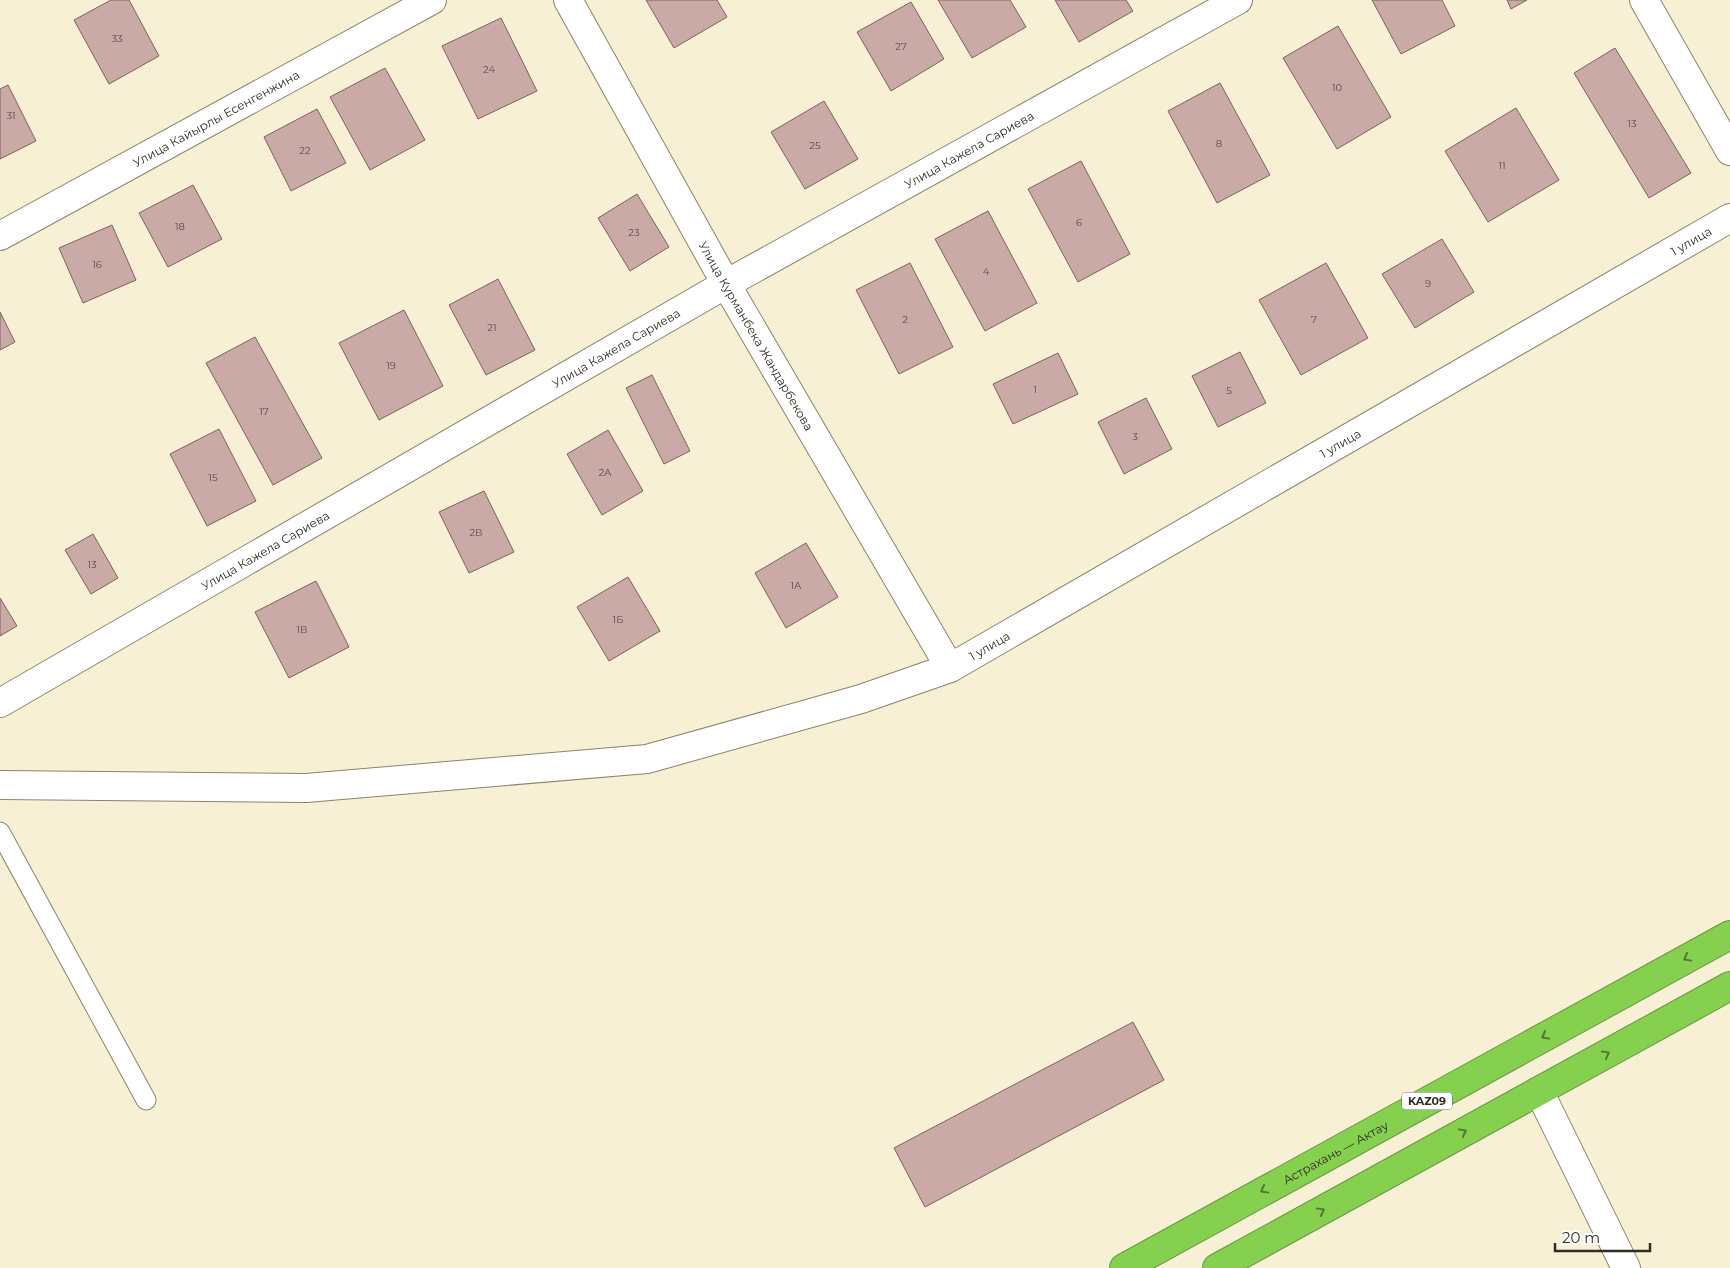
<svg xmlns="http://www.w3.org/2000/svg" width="1730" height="1268" font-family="Montserrat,sans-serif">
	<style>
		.building { fill: #caaaa6; stroke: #7d615d }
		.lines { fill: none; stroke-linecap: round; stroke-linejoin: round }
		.lane-casing { stroke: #8b836a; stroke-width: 21 }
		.street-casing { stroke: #8b836a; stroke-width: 30 }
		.highway-casing { stroke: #679740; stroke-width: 30 }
		.lane { stroke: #fff; stroke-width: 19 }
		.street { stroke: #fff; stroke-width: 28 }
		.highway { stroke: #85d04f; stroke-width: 28 }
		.oneway { stroke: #567637 }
		.labels { text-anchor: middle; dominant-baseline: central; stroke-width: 5; stroke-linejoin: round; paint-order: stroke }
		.number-label { font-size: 10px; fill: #564c44 }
		.shield { fill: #fff; stroke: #6e6c65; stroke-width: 1 }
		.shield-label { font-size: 11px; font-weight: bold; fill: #302d23 }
		.street-label { font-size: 12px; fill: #302d23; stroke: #fff }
	</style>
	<rect width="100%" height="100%" fill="#f8f0d4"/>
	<path class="building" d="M111,0H129L159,56L109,84L74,20Z
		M646,0H717L727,17L674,48Z
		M938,0H1010L1026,27L972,58Z
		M1055,0H1126L1133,11L1079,42Z
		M1372,0H1442L1455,26L1401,54Z
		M1507,0H1527L1511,9Z
		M911,2L944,59L891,91L857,32Z
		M501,18L537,91L478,119L442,46Z
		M1338,26L1391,117L1337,149L1283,58Z
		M1615,48L1691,173L1649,198L1574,73Z
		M385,68L425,140L370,170L330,97Z
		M1220,83L1270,175L1217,203L1168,111Z
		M8,85L36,141L0,159V89Z
		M824,101L858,159L805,189L771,132Z
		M1516,108L1559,180L1488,222L1445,151Z
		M317,109L346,163L291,191L264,137Z
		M1081,161L1130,254L1078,282L1028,189Z
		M193,185L222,239L168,267L139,213Z
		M637,194L669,247L630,271L598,218Z
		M988,211L1037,303L985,331L935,239Z
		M112,225L136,280L83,303L59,248Z
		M1442,239L1474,292L1415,328L1382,274Z
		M910,263L953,347L899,374L856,290Z
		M1326,263L1368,338L1301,375L1259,300Z
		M498,279L535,350L486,375L449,305Z
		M404,310L443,386L379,420L339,343Z
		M0,312L15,342L0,350Z
		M255,337L322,458L273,485L206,363Z
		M1240,352L1266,403L1218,427L1192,376Z
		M1058,353L1078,394L1013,424L993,384Z
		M652,375L690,451L664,464L626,388Z
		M1146,398L1172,449L1124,474L1098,422Z
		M219,429L256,501L207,526L170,454Z
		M608,430L643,491L602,515L567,454Z
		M484,491L514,552L469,573L439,512Z
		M93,534L118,578L91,594L65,550Z
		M806,543L838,597L786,628L755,573Z
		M628,577L660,631L609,661L577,607Z
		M316,581L349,647L289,678L255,612Z
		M0,598L17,626L0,636Z
		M1133,1022L1164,1080L925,1207L894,1148Z"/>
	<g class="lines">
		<g class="lane-casing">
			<path id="lane" d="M0,832L146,1100"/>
		</g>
		<g class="street-casing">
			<g id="street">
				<path id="s1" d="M568,0L726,284L950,668"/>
				<path d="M1644,0L1730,151"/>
				<path id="s2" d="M0,236L432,0"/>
				<path id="s3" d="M0,703L726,284L1238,0"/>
				<path id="s4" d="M0,785L306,788L647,759L861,699L950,668L1730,218"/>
				<path d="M1539,1091L1626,1268"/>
			</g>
		</g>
		<g class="highway-casing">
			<g id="highway">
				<path id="s5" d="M1124,1268L1730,935"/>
				<path d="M1217,1268L1730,986"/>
			</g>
		</g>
		<use href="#lane" class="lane"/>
		<use href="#street" class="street"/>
		<use href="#highway" class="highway"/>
	</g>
	<defs><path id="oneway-chevron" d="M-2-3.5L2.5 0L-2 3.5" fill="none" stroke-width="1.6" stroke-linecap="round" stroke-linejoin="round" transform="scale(1.25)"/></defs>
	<g class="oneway">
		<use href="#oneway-chevron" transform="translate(1687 958) rotate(151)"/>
		<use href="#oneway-chevron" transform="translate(1545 1036) rotate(151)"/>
		<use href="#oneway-chevron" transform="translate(1606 1054) rotate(-29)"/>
		<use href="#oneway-chevron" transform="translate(1463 1132) rotate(-29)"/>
		<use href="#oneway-chevron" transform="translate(1264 1190) rotate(151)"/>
		<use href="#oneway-chevron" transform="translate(1321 1211) rotate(-29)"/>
	</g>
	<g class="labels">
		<g class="number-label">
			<text x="117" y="38">33</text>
			<text x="901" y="46">27</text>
			<text x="489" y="69">24</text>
			<text x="1337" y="87">10</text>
			<text x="11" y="115">31</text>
			<text x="1632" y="123">13</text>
			<text x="1219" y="143">8</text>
			<text x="815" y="145">25</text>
			<text x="305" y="150">22</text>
			<text x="1502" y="165">11</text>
			<text x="1079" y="222">6</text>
			<text x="180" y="226">18</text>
			<text x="634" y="232">23</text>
			<text x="97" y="264">16</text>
			<text x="986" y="271">4</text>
			<text x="1428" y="283">9</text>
			<text x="905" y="319">2</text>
			<text x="1314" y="319">7</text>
			<text x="492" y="327">21</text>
			<text x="391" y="365">19</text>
			<text x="1035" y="389">1</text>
			<text x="1229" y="390">5</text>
			<text x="264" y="411">17</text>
			<text x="1135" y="436">3</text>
			<text x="605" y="472">2А</text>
			<text x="213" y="477">15</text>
			<text x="476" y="532">2В</text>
			<text x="92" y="564">13</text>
			<text x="796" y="585">1А</text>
			<text x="618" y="619">1Б</text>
			<text x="302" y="629">1В</text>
		</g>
		<rect class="shield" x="1402" y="1092.5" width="50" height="17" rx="4"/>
		<g class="shield-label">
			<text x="1427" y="1101">KAZ09</text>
		</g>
		<g class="street-label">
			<text stroke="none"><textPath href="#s2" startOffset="246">Улица Кайырлы Есенгенжина</textPath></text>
			<text stroke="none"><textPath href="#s3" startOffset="1116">Улица Кажела Сариева</textPath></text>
			<text stroke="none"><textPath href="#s4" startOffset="1820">1 улица</textPath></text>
			<text stroke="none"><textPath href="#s1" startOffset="385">Улица Курманбека Жандарбекова</textPath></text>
			<text stroke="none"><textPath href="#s3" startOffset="711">Улица Кажела Сариева</textPath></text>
			<text stroke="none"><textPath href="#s4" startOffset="1415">1 улица</textPath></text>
			<text stroke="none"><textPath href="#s3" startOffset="306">Улица Кажела Сариева</textPath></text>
			<text stroke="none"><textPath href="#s4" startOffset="1010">1 улица</textPath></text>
			<text stroke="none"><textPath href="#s5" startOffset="241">Астрахань — Актау</textPath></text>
		</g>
	</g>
	<path d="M1555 1243v8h95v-8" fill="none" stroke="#302d23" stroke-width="2.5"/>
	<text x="1562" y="1243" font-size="15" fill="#302d23" stroke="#ffffff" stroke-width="4" paint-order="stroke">20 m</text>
</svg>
